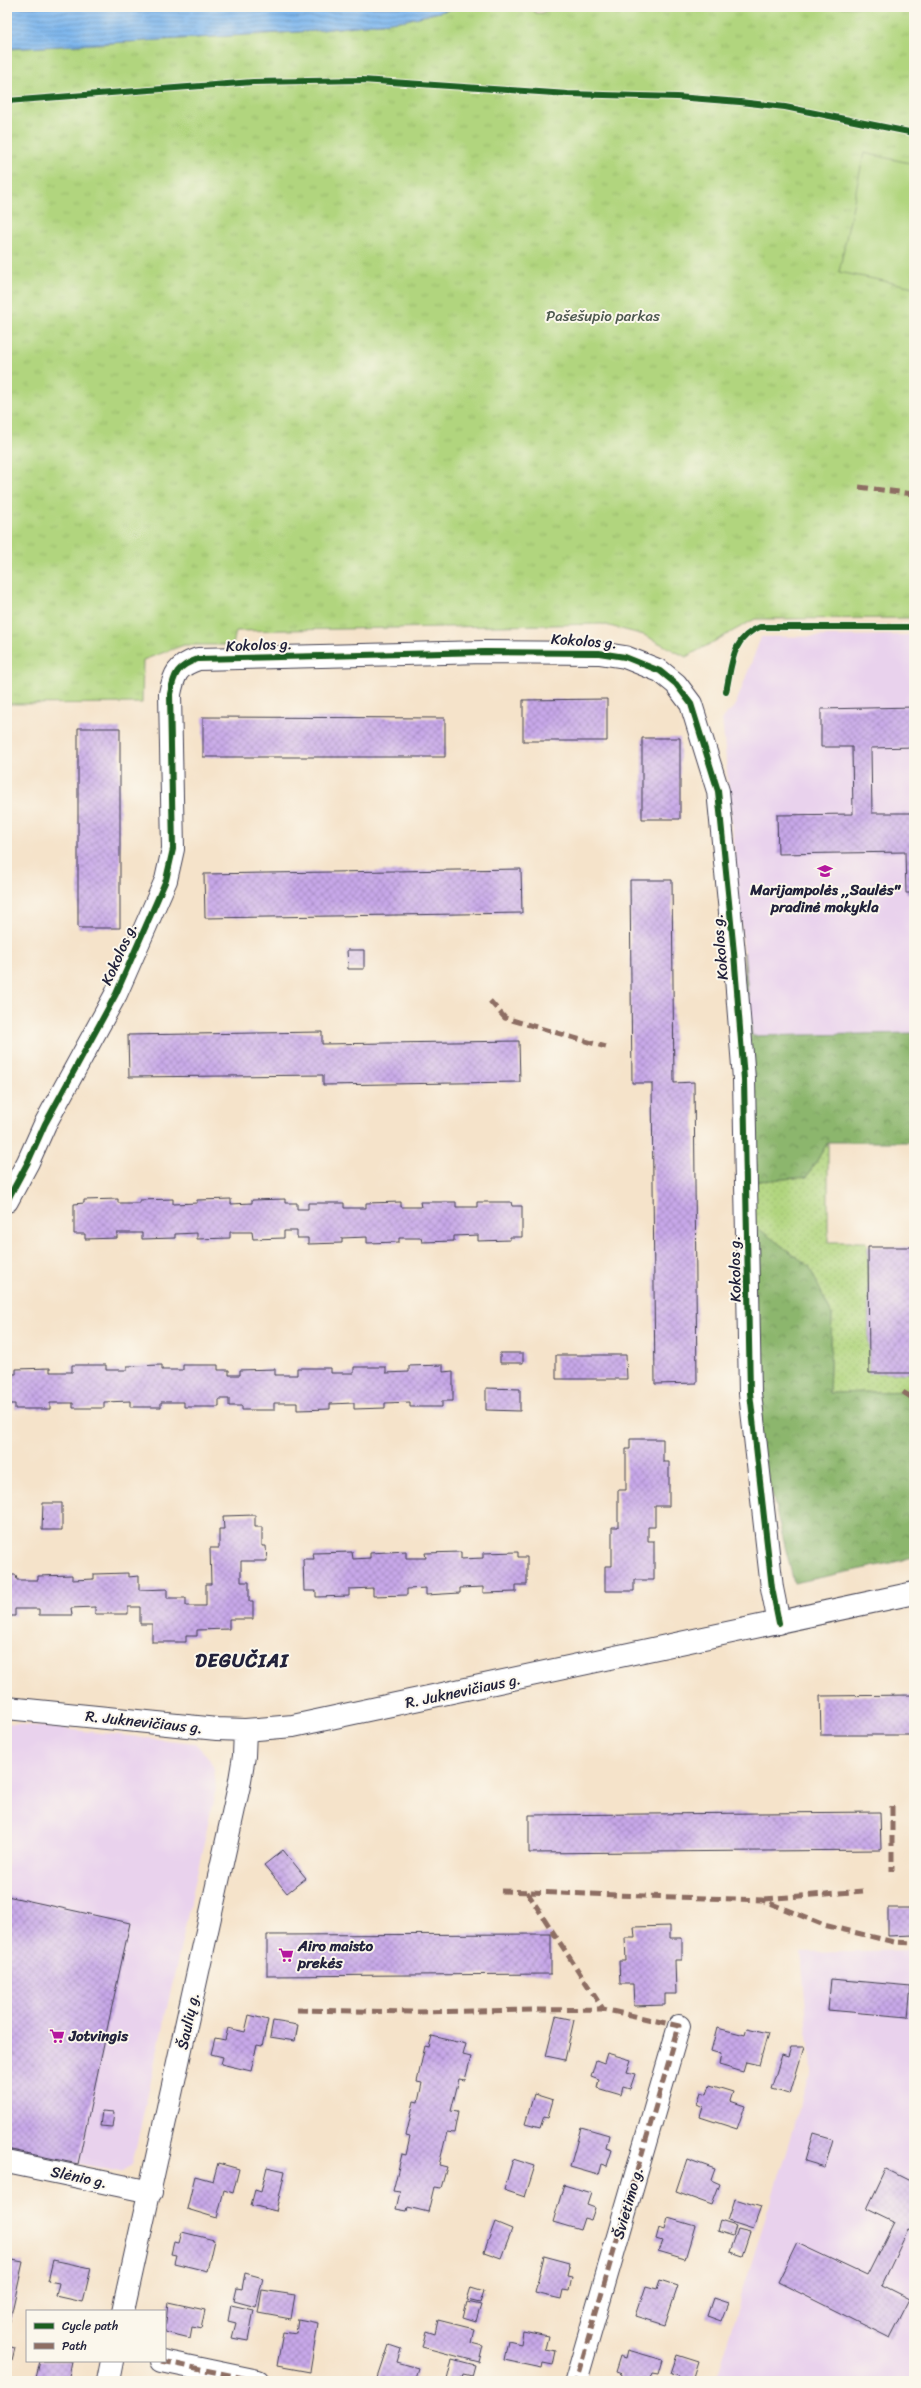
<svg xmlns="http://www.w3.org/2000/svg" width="921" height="2388" font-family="Sriracha,sans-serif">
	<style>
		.built { fill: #e9d2ed }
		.grass { fill: url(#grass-dots); stroke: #6a7c5c }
		.forest { fill: url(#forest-crowns); stroke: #576c54 }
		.park { fill: url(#park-tufts); stroke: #6a7c5c }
		.garden { fill: #b1d57e; stroke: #6a7c5c }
		.water { fill: url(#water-rules); stroke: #506c94 }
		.building { fill: url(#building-cross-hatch) }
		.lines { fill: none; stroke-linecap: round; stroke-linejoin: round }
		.minor-casing { stroke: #423f50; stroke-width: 24 }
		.minor { stroke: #fff; stroke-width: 22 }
		.quiet { stroke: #8d6e63; stroke-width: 5; stroke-dasharray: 10 5; stroke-linecap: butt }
		.cycleway-casing { stroke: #fbf7ec; stroke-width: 8 }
		.cycleway { stroke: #1b5e20; stroke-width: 6 }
		.labels { text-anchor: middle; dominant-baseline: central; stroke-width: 4; stroke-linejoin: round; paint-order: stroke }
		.park-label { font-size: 15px; fill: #4d584f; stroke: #fbf7ec }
		.street-label { font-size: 15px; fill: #22223b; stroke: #fbf7ec }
		.poi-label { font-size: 15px; font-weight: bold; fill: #22223b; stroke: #fbf7ec; text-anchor: start }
		.district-label { font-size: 19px; font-weight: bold; letter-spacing: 1px; fill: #22223b; stroke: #fbf7ec }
	</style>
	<defs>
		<pattern id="grass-dots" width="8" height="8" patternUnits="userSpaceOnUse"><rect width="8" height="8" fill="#b1d57e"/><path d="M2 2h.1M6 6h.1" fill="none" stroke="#98b76e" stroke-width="1.8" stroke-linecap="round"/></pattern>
		<pattern id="forest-crowns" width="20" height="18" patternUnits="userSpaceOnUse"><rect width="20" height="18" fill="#8cb66d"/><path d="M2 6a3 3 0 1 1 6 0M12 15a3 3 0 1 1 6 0" fill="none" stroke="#72945b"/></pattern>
		<pattern id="park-tufts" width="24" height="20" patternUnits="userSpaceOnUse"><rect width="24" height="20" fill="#b1d57e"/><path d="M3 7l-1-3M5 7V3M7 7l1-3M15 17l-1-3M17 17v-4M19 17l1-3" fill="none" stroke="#98b76e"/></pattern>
		<pattern id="water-rules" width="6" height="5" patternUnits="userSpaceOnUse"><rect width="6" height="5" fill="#7db6ed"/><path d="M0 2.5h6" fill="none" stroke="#6694c1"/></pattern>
		<pattern id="building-cross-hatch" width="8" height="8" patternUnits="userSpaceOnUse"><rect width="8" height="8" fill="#c8a8e9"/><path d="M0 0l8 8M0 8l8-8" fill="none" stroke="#a288be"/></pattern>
	</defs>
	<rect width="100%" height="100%" fill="#fbf7ec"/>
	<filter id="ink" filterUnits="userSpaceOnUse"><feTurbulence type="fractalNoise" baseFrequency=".025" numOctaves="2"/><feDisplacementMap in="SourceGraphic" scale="8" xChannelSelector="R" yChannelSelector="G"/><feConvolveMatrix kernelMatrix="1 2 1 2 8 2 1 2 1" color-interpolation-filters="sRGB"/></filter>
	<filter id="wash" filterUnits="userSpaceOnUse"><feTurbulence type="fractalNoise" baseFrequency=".012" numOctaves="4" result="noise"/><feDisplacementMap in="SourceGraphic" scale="16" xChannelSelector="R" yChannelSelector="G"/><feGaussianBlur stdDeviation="0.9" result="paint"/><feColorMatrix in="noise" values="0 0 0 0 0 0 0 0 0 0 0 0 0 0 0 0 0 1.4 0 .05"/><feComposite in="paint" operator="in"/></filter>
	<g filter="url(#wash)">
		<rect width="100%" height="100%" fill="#f5e3ca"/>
		<path class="built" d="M914,635V1033L752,1036L722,718L735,706L761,637Z
			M7,1723L195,1743L209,1758L214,1769L216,1788L132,2165L120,2172L7,2149Z
			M914,1950V2381H715L811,2070L801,1952Z"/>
		<path class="grass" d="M828,1142V1242H866L868,1247L869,1373H912L914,1361V1391L829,1393L832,1314L747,1220L746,1182L807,1177Z"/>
		<path class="forest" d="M744,952L752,1036L914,1033V1142H828L807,1177L746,1182Z
			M747,1220L809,1266L832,1315L829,1393L914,1391V1558L794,1583L751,1408Z"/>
		<path class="park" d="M460,7H530L536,13H542L553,7H901L914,14V618L755,619L686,657L644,635L602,624L236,631L233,645H184L143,660L142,703L7,704V49L313,31L406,20Z"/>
		<path class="garden" d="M864,153L914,164V287L839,272Z"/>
		<path class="water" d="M7,7H460L406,20L313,31L7,49Z"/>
		<g id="blocks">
			<path class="building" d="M607,699V741H523V700Z
				M914,707V747L871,748L872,813H914V893H906L905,852L778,854L777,815L853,814L852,747H821V709Z
				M203,717L445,718V757H203Z
				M78,728H120V928H78Z
				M642,738H680V819H642Z
				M521,869L522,913L205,918L204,874Z
				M630,880H672L674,1083L694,1082L697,1383L655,1384L652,1083H632Z
				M347,950H364V969H348Z
				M322,1032V1044L519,1041L520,1082L323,1085V1075L129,1077L128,1035Z
				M118,1199V1203H140V1200L173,1199V1204L197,1203V1200L231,1199V1204L252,1203V1200L285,1199V1203H297V1209H308V1203H344V1208H366V1203L401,1202V1207H421L420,1202H456V1207H477V1202H511L512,1206H522V1237H510V1240L478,1241V1235L454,1236V1241L422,1242L421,1238H399V1242L367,1243V1237L342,1238V1243L308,1244V1238H297V1231H284V1238L253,1239L252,1232H230V1238L197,1239V1233L175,1234V1238L142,1239V1233H117V1238L85,1239V1234H74V1204L84,1203V1200Z
				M868,1247H912L913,1373H869Z
				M500,1353H523V1363H500Z
				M556,1355H626L627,1379H556Z
				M72,1365H106V1370H127V1366L162,1365V1370H183V1365H218V1370H229V1375H240V1370L275,1369V1375H297V1368H331V1373H354V1367H386V1373L409,1372V1366L443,1365V1372L453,1371V1401H442V1407H410V1402L385,1403V1408L354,1409V1403L330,1404V1409L297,1410V1403H274V1410H242V1406H229V1399H219V1407H184V1402H161V1407H130V1401L104,1402V1408H73V1403H50V1409H15V1404H7V1374H16V1369L50,1368V1372H72Z
				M486,1388L520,1389V1411L486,1410Z
				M630,1439H663V1462H669V1506H655V1527H648V1541H654V1580H634V1591H605V1566H612V1527H618V1490H626V1449H630Z
				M43,1503H62V1530H42Z
				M255,1515V1527H262V1546H266L267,1561H241V1582H249V1601H253V1619H229V1629L197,1630V1636H186V1642H152V1624H140V1607H128V1614H95V1607L71,1608L72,1615H39V1609H15V1616H7V1575H16L17,1580H38V1576L72,1575V1580L94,1579V1574L128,1573V1577L139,1576V1590L167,1589V1598H186V1606H206V1584H211L210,1548H219V1529H224L223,1516Z
				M406,1551V1558H426L425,1553L461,1552V1559L483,1558V1553L518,1552V1557H527V1585H516V1592L483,1593V1587L460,1588V1593L426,1595V1588L407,1589V1595L373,1596V1588L349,1589V1596L316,1597V1591H304L303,1559H314L313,1553L352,1552L353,1559L370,1558V1553Z
				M914,1695V1735H821L820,1696Z
				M880,1812L881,1850L529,1853V1815Z
				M283,1850L306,1878L287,1893L264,1865Z
				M7,1896L130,1923L78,2164L7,2149Z
				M888,1908H914V1935L888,1936Z
				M670,1926V1938H682V1960H675L676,1994H665V2005L634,2006L633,1984H620L619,1961H626L625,1938H635L634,1927Z
				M551,1934V1974L267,1976V1935Z
				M831,1979L911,1986L908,2017L828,2010Z
				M249,2015L268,2020L262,2046L257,2045L251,2071L221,2064L223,2057L211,2054L215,2038L225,2040L228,2028L245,2032Z
				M556,2016L574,2020L565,2060L546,2056Z
				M273,2021L298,2025L295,2041L270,2037Z
				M717,2028L745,2035L747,2028L768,2033L759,2065L746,2062L743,2072L719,2065L721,2054L711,2051Z
				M432,2036L466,2044L463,2055L471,2057L465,2080L459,2079L451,2111L458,2112L454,2133L447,2132L439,2165L447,2167L441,2188L434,2187L428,2212L408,2207L407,2211L396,2209L400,2192L393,2191L402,2154L406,2155L410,2137L406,2136L414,2101L418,2102L422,2083L417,2082L425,2046L429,2047Z
				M791,2047H804L790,2094L771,2089L782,2055L788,2057Z
				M607,2053L631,2060L627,2072L635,2074L630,2089L623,2087L621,2095L597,2088L599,2080L591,2077L596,2060L604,2063Z
				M710,2085L733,2092L730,2101L745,2106L737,2129L700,2117L703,2107L697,2104L701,2092L707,2094Z
				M534,2094L553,2100L548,2117L544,2116L540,2128L525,2124Z
				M102,2111L114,2112L112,2127L100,2126Z
				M581,2127L609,2135L606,2148L612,2150L607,2166L601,2164L598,2175L570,2167Z
				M813,2133L833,2139L825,2167L805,2161Z
				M513,2159L535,2166L525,2197L504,2190Z
				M687,2159L715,2169L711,2180L720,2184L712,2205L676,2192Z
				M218,2163L239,2169L233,2193L224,2190L217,2218L187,2209L195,2176L213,2181Z
				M267,2167L285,2171L276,2211L251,2205L255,2190L261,2192Z
				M886,2169L914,2183V2232L908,2230L882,2285L910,2299L890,2338L778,2282L797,2243L867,2276L894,2222L867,2209Z
				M564,2185L591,2193L587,2205L595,2208L591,2220L584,2218L580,2230L553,2222Z
				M735,2199L761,2207L753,2229L728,2221Z
				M668,2218L695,2226L685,2259L658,2251L662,2241L656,2239L659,2228L665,2230Z
				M720,2221L736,2226L733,2236L717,2231Z
				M495,2222L512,2229L501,2258L484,2252Z
				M738,2229L750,2232L742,2256L730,2252Z
				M182,2232L214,2240L207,2271L174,2263L176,2255L171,2254L174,2242L179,2243Z
				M544,2256L570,2263L567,2276L572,2277L569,2291L563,2290L561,2299L535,2293Z
				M7,2259L23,2262L8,2329L7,2328Z
				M53,2260L91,2268L83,2302L56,2296L59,2283L48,2281Z
				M245,2273L263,2278L256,2307L234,2301L237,2288L242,2289Z
				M660,2280L678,2286L665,2325L636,2316L646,2286L657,2289Z
				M471,2287L484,2291L480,2303L467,2300Z
				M262,2290L295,2295L291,2319L258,2313Z
				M713,2298L728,2303L721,2321L707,2316Z
				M168,2302L205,2310L201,2329L192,2327L190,2338L165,2332Z
				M467,2302L481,2305L476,2321L463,2317Z
				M231,2305L254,2310L248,2341L232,2338L236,2323L228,2321Z
				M298,2319L318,2323L310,2372L277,2366L283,2332L296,2334Z
				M438,2320L474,2329L471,2343L483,2346L479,2362L422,2347L426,2331L435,2334Z
				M523,2331L548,2336L545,2349L556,2351L553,2365L543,2363L542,2368L504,2360L508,2341L521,2344Z
				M389,2345L401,2349L397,2362L418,2368L414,2381H377Z
				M7,2346L15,2348L12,2360L7,2359Z
				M628,2350L663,2360L659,2374L653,2373L650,2381L619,2380L621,2374L615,2372L620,2356L626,2358Z
				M677,2355L699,2362L693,2381H677L679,2375L671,2373Z
				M452,2359L475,2365L472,2376L463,2374L461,2381L447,2380Z
				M40,2361H72L68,2381L36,2378Z"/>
		</g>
	</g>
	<g filter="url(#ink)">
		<use href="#blocks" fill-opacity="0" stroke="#423f50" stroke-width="1"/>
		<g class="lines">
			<g class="minor-casing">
				<path id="minor" d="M7,1201L28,1162L45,1124L116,994L166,880L173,849L170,694C174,674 177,666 198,659L485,652L599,653L625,657L660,671L676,684L691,704L718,791L734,953L744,1079L750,1393L772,1588L779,1623
					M7,1708L217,1729L245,1730L293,1726L914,1593
					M7,2162L151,2192
					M123,2311L239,1786L244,1756L245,1730
					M162,2361L258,2381
					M108,2381L112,2361
					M576,2381L679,2026"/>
			</g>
			<use href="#minor" class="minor"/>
			<path class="quiet" d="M859,487L914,494
				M490,1001L505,1018L606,1047
				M903,1392L914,1399
				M892,1806V1871
				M501,1891L762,1900L824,1925L894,1942L914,1943
				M527,1892L603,2009
				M764,1899L863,1891
				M297,2010L411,2012L603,2009L679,2026L576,2381
				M162,2361L258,2381"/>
			<g class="cycleway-casing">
				<path id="cycleway" d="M7,101L253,82L362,80L568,94L677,97L740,102L785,107L914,133
					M726,692C732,665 731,638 760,627H914
					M7,1201L28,1162L45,1124L116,994L166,880L173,849L170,694C174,674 177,666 198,659L485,652L599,653L625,657L660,671L676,684L691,704L718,791L734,953L744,1079L750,1393L772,1588L779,1623"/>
			</g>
			<use href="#cycleway" class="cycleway"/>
		</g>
	</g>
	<defs>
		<g id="school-bare" transform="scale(1.2)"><path d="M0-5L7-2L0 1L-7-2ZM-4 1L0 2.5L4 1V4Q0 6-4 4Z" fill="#b5179e" stroke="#fbf7ec" stroke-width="2.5" paint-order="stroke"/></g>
		<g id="supermarket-bare" transform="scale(1.2)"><path d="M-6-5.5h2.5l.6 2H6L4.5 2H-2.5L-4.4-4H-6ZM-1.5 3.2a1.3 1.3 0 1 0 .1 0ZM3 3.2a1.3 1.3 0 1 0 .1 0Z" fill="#b5179e" stroke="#fbf7ec" stroke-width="2.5" paint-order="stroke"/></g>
	</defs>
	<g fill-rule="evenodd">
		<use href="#school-bare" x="825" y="871"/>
		<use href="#supermarket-bare" x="286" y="1955"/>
		<use href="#supermarket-bare" x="57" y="2036"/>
	</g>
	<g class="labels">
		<g class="park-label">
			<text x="603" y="316">Pašešupio parkas</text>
		</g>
		<g class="street-label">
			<text transform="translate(584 641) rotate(4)">Kokolos g.</text>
			<text transform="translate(259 645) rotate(-2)">Kokolos g.</text>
			<text transform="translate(720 947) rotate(-95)">Kokolos g.</text>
			<text transform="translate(119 954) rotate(-66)">Kokolos g.</text>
			<text transform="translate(735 1269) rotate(-91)">Kokolos g.</text>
			<text transform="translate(463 1691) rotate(-12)">R. Juknevičiaus g.</text>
			<text transform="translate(144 1722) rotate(6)">R. Juknevičiaus g.</text>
			<text transform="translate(188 2021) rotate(-78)">Šaulių g.</text>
			<text transform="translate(79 2177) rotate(12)">Slėnio g.</text>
			<text transform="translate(628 2203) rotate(-74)">Švietimo g.</text>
		</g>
		<g class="poi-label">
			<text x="825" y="890" text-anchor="middle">Marijampolės ,,Saulės"<tspan x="825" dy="17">pradinė mokykla</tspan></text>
			<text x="298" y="1946">Airo maisto<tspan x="298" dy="17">prekės</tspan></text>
			<text x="69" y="2036">Jotvingis</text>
		</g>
		<g class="district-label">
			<text x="242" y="1660">DEGUČIAI</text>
		</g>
	</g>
	<rect width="921" height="2388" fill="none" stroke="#fbf7ec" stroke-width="24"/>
	<rect x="26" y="2310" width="140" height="52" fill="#fbf7ec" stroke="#a4a2a5"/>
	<rect x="34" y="2323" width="20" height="6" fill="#1b5e20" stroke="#a4a2a5"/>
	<text x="62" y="2330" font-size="12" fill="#22223b">Cycle path</text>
	<rect x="34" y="2343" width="20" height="6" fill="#8d6e63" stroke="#a4a2a5"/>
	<text x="62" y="2350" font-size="12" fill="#22223b">Path</text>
</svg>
